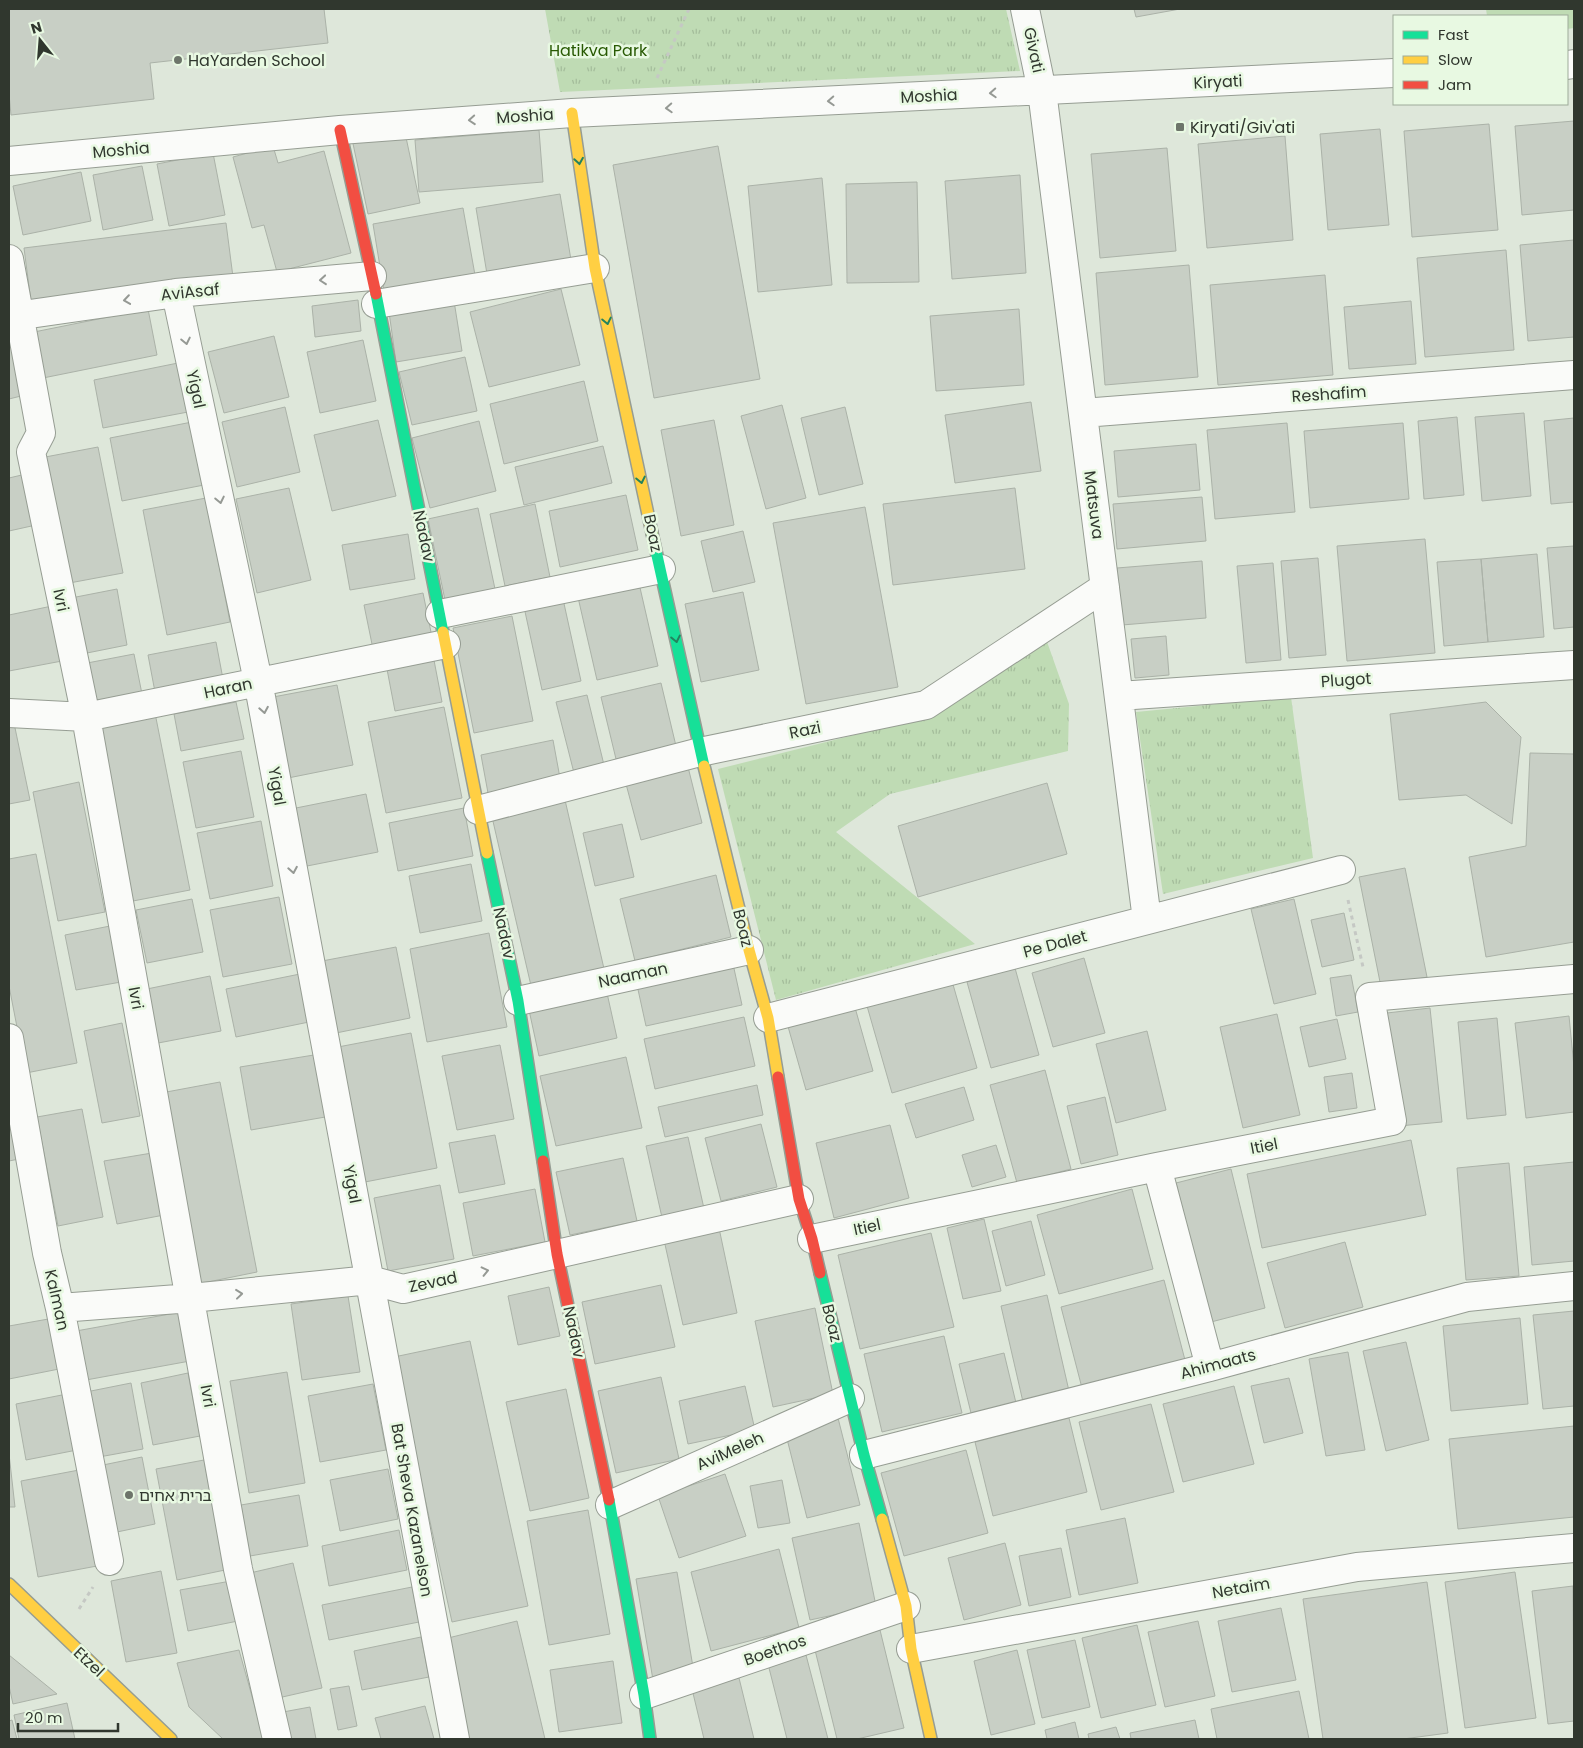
<svg xmlns="http://www.w3.org/2000/svg" width="1583" height="1748" font-family="Poppins,'Noto Sans Hebrew',sans-serif">
	<style>
		.park { fill: url(#park-tufts) }
		.building { fill: #c8cfc5; stroke: #abb2a8 }
		.lines { fill: none; stroke-linecap: round; stroke-linejoin: round }
		.street-casing { stroke: #969d93; stroke-width: 30 }
		.fast-casing { stroke: #969d93; stroke-width: 14 }
		.slow-casing { stroke: #969d93; stroke-width: 14 }
		.jam-casing { stroke: #969d93; stroke-width: 14 }
		.path { stroke: #c5c8c4; stroke-width: 3; stroke-dasharray: 4 4; stroke-linecap: butt }
		.street { stroke: #fafbf9; stroke-width: 28 }
		.fast { stroke: #16e098; stroke-width: 11 }
		.slow { stroke: #ffcf43; stroke-width: 11 }
		.jam { stroke: #f24e42; stroke-width: 11 }
		.oneway { stroke: #959994 }
		.oneway2 { stroke: #24835e }
		.poi-dot { fill: #6d756a; stroke: #e8f9e2; stroke-width: 2 }
		.labels { text-anchor: middle; dominant-baseline: central; stroke-width: 5; stroke-linejoin: round; paint-order: stroke }
		.park-label { font-size: 16px; fill: #285a03; stroke: #e8f9e2 }
		.street-label { font-size: 16px; fill: #30372e; stroke: #e8f9e2 }
		.poi-label { font-size: 16px; fill: #30372e; stroke: #e8f9e2; text-anchor: start }
	</style>
	<defs>
		<pattern id="park-tufts" width="24" height="20" patternUnits="userSpaceOnUse" patternTransform="scale(1.25)"><rect width="24" height="20" fill="#bfdbb4"/><path d="M3 7l-1-3M5 7V3M7 7l1-3M15 17l-1-3M17 17v-4M19 17l1-3" fill="none" stroke="#a4bd9b"/></pattern>
	</defs>
	<rect width="100%" height="100%" fill="#dee7da"/>
	<path class="park" d="M545,9H1006L1020,71L560,92Z
		M1486,9H1574V28L1567,29V16H1487Z
		M1045,636L1069,704L1068,751L890,794L836,832L975,944L776,1000L718,769L930,716Z
		M1291,697L1313,858L1163,894L1136,712Z"/>
	<path class="building" d="M9,9H324L328,43L150,63L154,99L11,115L9,94Z
		M1134,9H1180L1136,17Z
		M1574,121V210L1522,215L1515,126Z
		M1489,124L1498,230L1412,237L1404,131Z
		M404,128L420,203L368,214L352,139Z
		M1380,129L1389,225L1328,230L1320,134Z
		M539,130L543,182L419,192L415,140Z
		M1285,136L1293,240L1207,248L1198,144Z
		M273,146L278,163L324,151L351,253L277,272L264,225L252,228L233,157Z
		M718,146L760,379L654,398L613,165Z
		M1167,148L1176,251L1100,258L1091,154Z
		M213,153L225,215L169,226L157,164Z
		M142,166L153,220L103,230L93,175Z
		M81,172L91,221L23,235L13,186Z
		M1020,175L1026,273L952,279L945,181Z
		M822,178L832,285L758,292L748,186Z
		M917,182L919,282L847,283L846,184Z
		M560,194L571,260L487,274L476,208Z
		M463,208L475,275L384,291L373,224Z
		M226,223L233,277L31,302L24,248Z
		M1574,240V337L1528,341L1520,245Z
		M1506,250L1514,350L1425,357L1417,258Z
		M1189,265L1198,377L1105,385L1096,273Z
		M1325,275L1333,375L1218,385L1210,285Z
		M561,289L580,365L489,387L470,312Z
		M358,300L361,331L315,337L312,306Z
		M454,301L462,351L396,362L389,312Z
		M1411,301L1416,364L1349,369L1344,307Z
		M148,309L157,355L43,378L34,332Z
		M1019,309L1024,385L936,391L930,316Z
		M9,333L21,396L9,399Z
		M274,336L289,397L224,413L208,352Z
		M363,340L376,401L320,413L307,352Z
		M465,357L477,411L412,425L399,372Z
		M178,363L188,412L103,428L94,380Z
		M584,381L598,441L504,464L490,404Z
		M1031,402L1041,471L955,483L945,415Z
		M782,405L806,498L766,509L741,416Z
		M285,407L300,472L237,487L222,422Z
		M845,407L863,484L819,495L801,418Z
		M1524,413L1531,496L1482,501L1475,417Z
		M1457,417L1464,495L1424,499L1418,421Z
		M1574,418V502L1551,504L1544,421Z
		M378,420L396,496L332,511L314,435Z
		M714,420L734,525L681,536L661,430Z
		M479,421L496,491L430,508L412,438Z
		M192,422L204,485L122,501L110,438Z
		M1287,423L1295,512L1215,519L1207,430Z
		M1403,423L1409,499L1310,508L1304,431Z
		M1196,444L1200,490L1118,497L1114,451Z
		M603,446L612,483L524,505L515,467Z
		M98,447L123,573L64,584L40,458Z
		M26,474L36,525L9,531V478Z
		M289,488L311,580L257,593L236,499Z
		M1015,488L1025,569L893,585L883,504Z
		M626,495L638,550L560,567L549,511Z
		M1202,497L1206,541L1117,549L1113,504Z
		M206,498L230,622L167,635L143,510Z
		M535,504L550,577L505,586L490,514Z
		M865,507L898,687L806,704L773,523Z
		M478,508L495,589L445,600L428,519Z
		M743,531L755,582L713,592L701,541Z
		M408,534L415,579L350,590L342,545Z
		M1425,539L1435,653L1347,661L1337,546Z
		M1574,546V627L1554,629L1547,548Z
		M1537,554L1544,637L1488,642L1481,559Z
		M1318,558L1326,655L1289,658L1281,561Z
		M1481,559L1488,642L1444,646L1437,562Z
		M1202,561L1206,618L1122,625L1117,568Z
		M1273,563L1281,660L1246,663L1237,566Z
		M638,579L658,666L597,680L577,593Z
		M117,589L127,645L82,654L71,598Z
		M743,592L759,670L701,682L685,604Z
		M423,593L432,637L373,649L364,605Z
		M563,599L581,681L542,690L524,607Z
		M52,606L62,661L9,671V615Z
		M512,616L533,721L474,733L453,628Z
		M1166,636L1169,675L1135,678L1131,639Z
		M216,642L223,679L155,692L148,655Z
		M134,654L142,694L90,705L82,664Z
		M433,655L442,702L395,711L386,664Z
		M661,683L676,746L616,759L601,697Z
		M337,685L353,765L288,778L273,697Z
		M587,695L604,765L574,773L556,702Z
		M236,702L244,739L181,751L174,714Z
		M1486,702L1521,737L1512,824L1466,795L1399,800L1390,714Z
		M444,707L462,798L386,813L368,722Z
		M155,713L190,890L133,901L99,724Z
		M14,723L30,800L9,804V724Z
		M553,740L560,778L488,793L481,755Z
		M241,751L254,817L196,828L183,762Z
		M1530,753L1574,754V942L1486,957L1469,857L1526,846Z
		M688,767L702,823L641,840L626,784Z
		M79,782L105,912L58,921L33,792Z
		M1047,783L1067,854L918,897L898,826Z
		M366,794L378,852L302,867L291,809Z
		M565,800L605,973L532,990L492,817Z
		M464,808L473,856L398,871L389,823Z
		M261,821L273,886L210,899L197,833Z
		M622,824L634,877L595,886L583,833Z
		M36,854L77,1063L26,1073L9,986V859Z
		M471,864L482,921L420,933L409,876Z
		M1405,868L1427,977L1381,987L1359,877Z
		M716,875L731,937L635,961L620,899Z
		M279,897L292,964L223,977L210,910Z
		M192,899L203,952L147,963L136,910Z
		M1294,899L1316,994L1274,1004L1251,909Z
		M1344,913L1354,960L1322,967L1311,920Z
		M110,926L121,982L76,990L65,935Z
		M489,933L507,1027L427,1042L410,949Z
		M396,947L410,1018L336,1033L322,961Z
		M1084,958L1105,1033L1053,1047L1032,973Z
		M733,964L742,1005L646,1026L637,985Z
		M1015,968L1039,1055L991,1068L967,982Z
		M300,974L309,1022L236,1037L226,989Z
		M1351,975L1358,1012L1336,1016L1330,978Z
		M210,976L221,1031L153,1044L142,990Z
		M952,981L977,1068L892,1093L867,1006Z
		M607,993L617,1038L539,1056L529,1010Z
		M854,1004L873,1071L806,1090L787,1023Z
		M1430,1008L1442,1122L1399,1126L1387,1013Z
		M1277,1014L1300,1115L1243,1128L1220,1027Z
		M1569,1016L1574,1067V1112L1526,1118L1515,1023Z
		M744,1017L755,1066L655,1089L644,1039Z
		M1497,1018L1506,1115L1467,1119L1458,1022Z
		M1337,1019L1346,1059L1309,1067L1300,1027Z
		M122,1023L140,1116L102,1123L84,1031Z
		M1147,1031L1166,1110L1116,1123L1096,1044Z
		M411,1033L437,1168L365,1182L338,1047Z
		M500,1045L514,1119L457,1130L442,1056Z
		M320,1054L331,1116L251,1130L240,1067Z
		M626,1057L642,1128L556,1146L540,1076Z
		M1045,1070L1071,1169L1017,1183L990,1085Z
		M1352,1073L1357,1108L1329,1112L1324,1077Z
		M220,1082L257,1272L198,1284L161,1093Z
		M757,1085L763,1115L665,1137L658,1107Z
		M964,1087L974,1120L916,1138L905,1104Z
		M1105,1097L1118,1155L1081,1164L1067,1106Z
		M82,1109L103,1217L58,1226L37,1117Z
		M761,1124L777,1187L721,1201L705,1138Z
		M890,1125L909,1198L834,1218L816,1143Z
		M9,1126H13L19,1159L9,1161Z
		M495,1135L505,1184L459,1193L449,1143Z
		M688,1137L705,1213L663,1222L646,1146Z
		M1411,1140L1426,1215L1262,1248L1247,1174Z
		M996,1145L1006,1177L972,1187L962,1155Z
		M152,1153L164,1215L117,1224L104,1161Z
		M623,1158L637,1221L570,1235L556,1172Z
		M1574,1162V1261L1532,1265L1524,1167Z
		M1509,1163L1519,1276L1466,1280L1457,1168Z
		M1231,1169L1265,1308L1211,1322L1176,1183Z
		M440,1185L454,1259L388,1271L374,1198Z
		M535,1189L545,1242L473,1256L463,1203Z
		M1132,1189L1153,1269L1059,1294L1037,1215Z
		M984,1219L1001,1291L963,1299L947,1228Z
		M1031,1221L1045,1275L1006,1286L992,1231Z
		M719,1228L737,1313L683,1325L664,1240Z
		M931,1233L954,1327L860,1349L838,1255Z
		M1345,1242L1363,1307L1285,1328L1267,1263Z
		M1164,1280L1185,1360L1082,1388L1061,1307Z
		M661,1285L675,1347L595,1364L582,1302Z
		M549,1287L560,1336L518,1345L508,1296Z
		M1047,1295L1069,1391L1023,1402L1001,1306Z
		M348,1296L360,1372L302,1380L291,1304Z
		M815,1308L833,1394L773,1407L755,1321Z
		M1574,1311V1406L1543,1409L1533,1315Z
		M181,1312L190,1361L86,1380L76,1331Z
		M54,1318L64,1368L9,1379V1326Z
		M1520,1318L1528,1404L1451,1411L1443,1326Z
		M944,1336L962,1413L882,1432L864,1354Z
		M470,1341L528,1606L452,1622L394,1357Z
		M1406,1342L1429,1440L1386,1451L1363,1351Z
		M1348,1352L1365,1450L1326,1456L1309,1359Z
		M1004,1353L1016,1403L971,1413L959,1364Z
		M287,1372L305,1483L249,1493L230,1381Z
		M188,1373L200,1436L153,1445L141,1383Z
		M661,1377L679,1459L616,1473L598,1391Z
		M1289,1378L1303,1433L1264,1443L1251,1386Z
		M131,1383L143,1449L99,1457L86,1392Z
		M373,1384L386,1450L320,1462L308,1396Z
		M745,1386L755,1430L688,1444L679,1401Z
		M1234,1386L1254,1464L1183,1482L1163,1404Z
		M566,1389L589,1498L530,1511L506,1402Z
		M67,1394L77,1450L26,1460L16,1404Z
		M1151,1404L1174,1492L1101,1510L1079,1422Z
		M838,1418L860,1505L807,1518L785,1431Z
		M1069,1418L1087,1492L993,1516L975,1442Z
		M1574,1426V1517L1458,1529L1449,1439Z
		M966,1450L988,1533L904,1556L881,1473Z
		M9,1454L15,1507H9Z
		M142,1457L155,1524L117,1532L103,1465Z
		M204,1460L225,1570L177,1580L156,1469Z
		M388,1469L398,1519L340,1531L330,1480Z
		M79,1470L97,1566L38,1577L21,1481Z
		M725,1474L746,1536L679,1558L658,1496Z
		M782,1480L790,1523L758,1528L750,1486Z
		M299,1495L308,1546L250,1556L241,1505Z
		M588,1510L610,1634L549,1645L527,1521Z
		M1125,1518L1138,1583L1079,1595L1066,1530Z
		M859,1523L876,1606L810,1620L792,1538Z
		M399,1530L407,1570L329,1586L322,1546Z
		M1005,1543L1021,1605L964,1620L948,1558Z
		M1061,1548L1071,1597L1029,1606L1019,1556Z
		M779,1549L799,1628L711,1651L691,1572Z
		M293,1563L322,1688L278,1698L250,1573Z
		M161,1571L177,1653L126,1662L111,1581Z
		M677,1572L694,1673L653,1680L636,1579Z
		M1515,1572L1536,1718L1465,1728L1445,1582Z
		M231,1581L238,1621L188,1631L180,1590Z
		M1427,1582L1448,1733L1403,1739H1323L1303,1599Z
		M1573,1586L1574,1721L1548,1724L1532,1591Z
		M412,1587L419,1622L329,1640L322,1605Z
		M1281,1608L1296,1680L1232,1692L1218,1621Z
		M517,1621L545,1739H464L440,1640Z
		M1198,1621L1215,1696L1165,1707L1148,1632Z
		M1137,1625L1156,1705L1101,1718L1082,1638Z
		M880,1630L904,1728L857,1739H837L814,1646Z
		M421,1637L429,1677L362,1690L354,1651Z
		M1075,1640L1090,1707L1042,1718L1027,1650Z
		M239,1650L264,1739H223L189,1707L177,1663Z
		M1017,1650L1035,1724L991,1735L974,1661Z
		M9,1655L57,1694L13,1704L9,1686Z
		M806,1655L828,1739H787L768,1664Z
		M613,1661L622,1723L559,1732L550,1670Z
		M739,1678L754,1739H704L692,1689Z
		M349,1686L357,1726L338,1730L330,1689Z
		M1299,1691L1309,1739H1217L1211,1709Z
		M67,1703L75,1739H19L14,1715Z
		M425,1706L434,1739H381L375,1718Z
		M310,1707L316,1739H288L283,1712Z
		M12,1720L17,1739H9V1721Z
		M1195,1720L1199,1739H1131L1130,1733Z
		M1075,1722L1079,1739H1047L1045,1730Z
		M1116,1727L1120,1739H1089L1088,1734Z"/>
	<g class="lines">
		<g class="street-casing">
			<path id="street" d="M1025,9L1042,91L1147,920
				M1567,65L1574,64
				M9,161L340,130L572,113L1394,73
				M9,259L41,433L31,452L86,717L238,1569L277,1739
				M176,293L258,681L455,1739
				M376,304L595,268
				M9,317L176,293L372,276
				M1083,413L1574,375
				M440,614L661,569
				M1119,696L1574,665
				M9,713L86,717L446,644
				M478,810L700,752L926,705L1105,587
				M518,1001L749,950
				M768,1018L1341,870
				M9,1038L47,1253L60,1308L109,1561
				M1157,1167L1210,1367
				M812,1239L1157,1167L1392,1121L1370,997L1574,979
				M60,1308L191,1298L370,1280L403,1289L799,1199
				M864,1455L1210,1367L1467,1297L1574,1286
				M610,1505L850,1398
				M911,1649L1357,1567L1574,1548
				M644,1695L906,1606"/>
		</g>
		<g class="fast-casing">
			<path id="fast" d="M376,294L443,632
				M652,533L704,766
				M487,853L518,1001L543,1161
				M820,1273L864,1455L882,1519
				M609,1500L644,1695L650,1739"/>
		</g>
		<g class="slow-casing">
			<path id="slow" d="M572,113L595,268L652,533
				M443,632L487,853
				M704,766L749,950L768,1018L778,1077
				M882,1519L906,1606L911,1649L931,1739
				M9,1584L171,1739"/>
		</g>
		<g class="jam-casing">
			<path id="jam" d="M340,130L376,294
				M778,1077L799,1199L812,1239L820,1273
				M543,1161L557,1254L609,1500"/>
		</g>
		<path class="path" d="M657,78L689,9
			M1348,900L1363,967
			M79,1609L93,1587"/>
		<use href="#street" class="street"/>
		<use href="#fast" class="fast"/>
		<use href="#slow" class="slow"/>
		<use href="#jam" class="jam"/>
	</g>
	<defs><path id="oneway-chevron" d="M-2-3.5L2.5 0L-2 3.5" fill="none" stroke-width="1.6" stroke-linecap="round" stroke-linejoin="round" transform="scale(1.25)"/></defs>
	<g class="oneway">
		<use href="#oneway-chevron" transform="translate(993 93) rotate(177)"/>
		<use href="#oneway-chevron" transform="translate(831 101) rotate(177)"/>
		<use href="#oneway-chevron" transform="translate(669 108) rotate(177)"/>
		<use href="#oneway-chevron" transform="translate(472 120) rotate(176)"/>
		<use href="#oneway-chevron" transform="translate(323 280) rotate(175)"/>
		<use href="#oneway-chevron" transform="translate(127 300) rotate(172)"/>
		<use href="#oneway-chevron" transform="translate(186 341) rotate(78)"/>
		<use href="#oneway-chevron" transform="translate(220 500) rotate(78)"/>
		<use href="#oneway-chevron" transform="translate(264 710) rotate(80)"/>
		<use href="#oneway-chevron" transform="translate(293 870) rotate(80)"/>
		<use href="#oneway-chevron" transform="translate(485 1271) rotate(-13)"/>
		<use href="#oneway-chevron" transform="translate(239 1294) rotate(-6)"/>
	</g>
	<g class="oneway2">
		<use href="#oneway-chevron" transform="translate(579 161) rotate(81)"/>
		<use href="#oneway-chevron" transform="translate(607 321) rotate(78)"/>
		<use href="#oneway-chevron" transform="translate(641 480) rotate(78)"/>
		<use href="#oneway-chevron" transform="translate(676 639) rotate(78)"/>
	</g>
	<g class="poi-dot">
		<circle cx="178" cy="60" r="5"/>
		<rect x="1175" y="122" width="10" height="10" rx="2.5"/>
		<circle cx="129" cy="1495" r="5"/>
	</g>
	<g class="labels">
		<g class="park-label">
			<text x="598" y="50">Hatikva Park</text>
		</g>
		<g class="street-label">
			<text transform="translate(1034 50) rotate(78)">Givati</text>
			<text transform="translate(1218 82) rotate(-3)">Kiryati</text>
			<text transform="translate(929 96) rotate(-3)">Moshia</text>
			<text transform="translate(525 116) rotate(-4)">Moshia</text>
			<text transform="translate(121 150) rotate(-5)">Moshia</text>
			<text transform="translate(190 292) rotate(-6)">AviAsaf</text>
			<text transform="translate(196 389) rotate(78)">Yigal</text>
			<text transform="translate(1329 394) rotate(-4)">Reshafim</text>
			<text transform="translate(1094 505) rotate(83)">Matsuva</text>
			<text transform="translate(653 533) rotate(78)">Boaz</text>
			<text transform="translate(424 536) rotate(78)">Nadav</text>
			<text transform="translate(61 600) rotate(78)">Ivri</text>
			<text transform="translate(1346 680) rotate(-4)">Plugot</text>
			<text transform="translate(228 688) rotate(-12)">Haran</text>
			<text transform="translate(805 730) rotate(-12)">Razi</text>
			<text transform="translate(277 786) rotate(80)">Yigal</text>
			<text transform="translate(743 928) rotate(76)">Boaz</text>
			<text transform="translate(504 933) rotate(78)">Nadav</text>
			<text transform="translate(1055 944) rotate(-15)">Pe Dalet</text>
			<text transform="translate(633 975) rotate(-12)">Naaman</text>
			<text transform="translate(136 998) rotate(80)">Ivri</text>
			<text transform="translate(1264 1146) rotate(-11)">Itiel</text>
			<text transform="translate(352 1184) rotate(79)">Yigal</text>
			<text transform="translate(867 1227) rotate(-12)">Itiel</text>
			<text transform="translate(433 1282) rotate(-12)">Zevad</text>
			<text transform="translate(57 1300) rotate(77)">Kalman</text>
			<text transform="translate(832 1323) rotate(76)">Boaz</text>
			<text transform="translate(574 1332) rotate(78)">Nadav</text>
			<text transform="translate(1218 1364) rotate(-15)">Ahimaats</text>
			<text transform="translate(208 1396) rotate(80)">Ivri</text>
			<text transform="translate(730 1451) rotate(-24)">AviMeleh</text>
			<text transform="translate(412 1510) rotate(80)">Bat Sheva Kazanelson</text>
			<text transform="translate(1241 1588) rotate(-10)">Netaim</text>
			<text transform="translate(775 1650) rotate(-19)">Boethos</text>
			<text transform="translate(89 1662) rotate(43)">Etzel</text>
		</g>
		<g class="poi-label">
			<text x="188" y="60">HaYarden School</text>
			<text x="1190" y="127">Kiryati/Giv'ati</text>
			<text x="139" y="1495">ברית אחים</text>
		</g>
	</g>
	<rect width="1583" height="1748" fill="none" stroke="#30372e" stroke-width="20"/>
	<rect x="1393" y="15" width="175" height="90" fill="#e8f9e2" stroke="#9eab9a"/>
	<rect x="1403" y="31" width="25" height="8" fill="#16e098" stroke="#9eab9a"/>
	<text x="1438" y="40" font-size="15" fill="#30372e">Fast</text>
	<rect x="1403" y="56" width="25" height="8" fill="#ffcf43" stroke="#9eab9a"/>
	<text x="1438" y="65" font-size="15" fill="#30372e">Slow</text>
	<rect x="1403" y="81" width="25" height="8" fill="#f24e42" stroke="#9eab9a"/>
	<text x="1438" y="90" font-size="15" fill="#30372e">Jam</text>
	<g transform="translate(40 40) rotate(343)" stroke="#e8f9e2" stroke-width="4" paint-order="stroke">
	<path d="M0-4L9 19L0 12L-9 19Z" fill="#30372e"/>
	<text y="-8" font-size="14" font-weight="bold" text-anchor="middle" fill="#30372e">N</text>
	</g>
	<path d="M18 1723v8h100v-8" fill="none" stroke="#30372e" stroke-width="2.5"/>
	<text x="25" y="1723" font-size="15" fill="#30372e" stroke="#e8f9e2" stroke-width="4" paint-order="stroke">20 m</text>
</svg>
